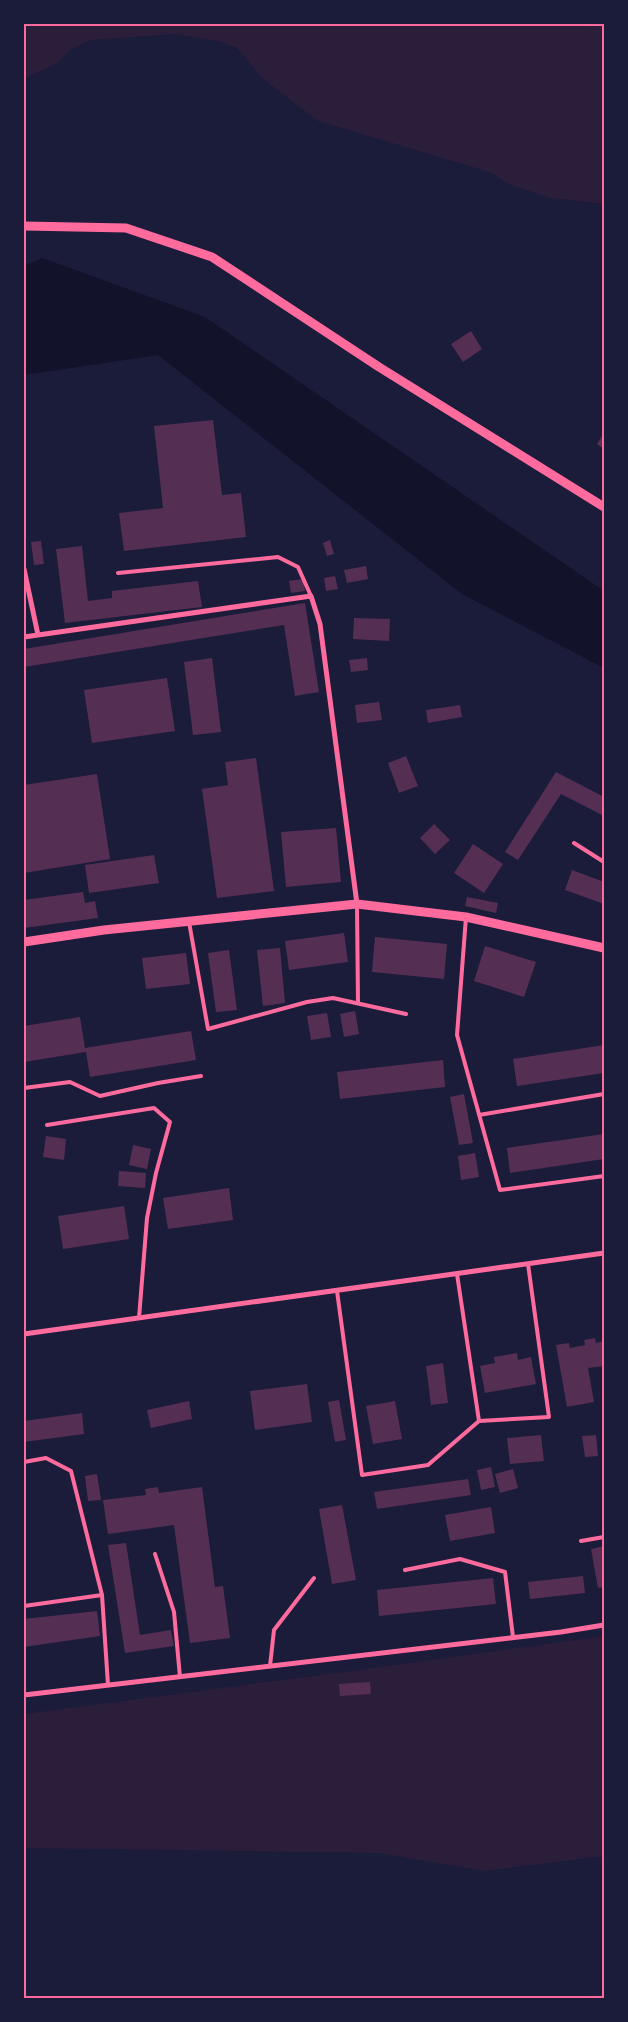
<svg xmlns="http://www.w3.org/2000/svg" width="628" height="2022" font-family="Helvetica,sans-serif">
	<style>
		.green { fill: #2a1e3b }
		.water { fill: #12122b }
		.building { fill: #542f53 }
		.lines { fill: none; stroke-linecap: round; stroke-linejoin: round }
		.service { stroke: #ff6b9d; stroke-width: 4 }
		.minor { stroke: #ff6b9d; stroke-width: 5 }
		.tertiary { stroke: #ff6b9d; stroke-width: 9 }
		.neatline { fill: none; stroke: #ff6b9d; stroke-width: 2 }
	</style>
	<rect width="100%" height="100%" fill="#1b1b3a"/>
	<path class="green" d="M24,24H604V204L551,198L508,184L490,172L318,121L263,79L237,48L217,41L176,34L90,40L70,50L57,63L24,79Z
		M604,1636V1856L484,1871L379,1853L24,1848V1714L359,1670Z"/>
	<path class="water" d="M42,258L205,317L604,591V668L462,594L158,355L24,375V266Z"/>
	<path class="building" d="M471,331L482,349L463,362L451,344Z
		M213,420L222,495L241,493L246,537L124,551L119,513L163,508L154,426Z
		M604,433V449L597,444Z
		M330,540L334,554L327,556L323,543Z
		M41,541L44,564L34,565L31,542Z
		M82,546L88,601L112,598V591L198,581L202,607L65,623L56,549Z
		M366,566L368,579L347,583L344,570Z
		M335,576L338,589L326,591L324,578Z
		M303,579L305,591L291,593L289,581Z
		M305,603L319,692L295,696L284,625L24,667V649Z
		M354,618L390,619L389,641L353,639Z
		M212,658L221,732L193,735L184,662Z
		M367,658L368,670L351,672L349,660Z
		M167,678L175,731L92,743L84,690Z
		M379,702L382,720L357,723L355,705Z
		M460,705L462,717L428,723L426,710Z
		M406,756L418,786L399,793L388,763Z
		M256,758L274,891L217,898L202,789L228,785L225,762Z
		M556,772L604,797V816L561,794L518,860L505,852Z
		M97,774L110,859L24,873V785Z
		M434,824L450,840L435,854L420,838Z
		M336,828L341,882L286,887L281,832Z
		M473,844L503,864L484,893L454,873Z
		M154,855L159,883L89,893L85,865Z
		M572,870L604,882V904L565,890Z
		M83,892L85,903L95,901L98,918L24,928V900Z
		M467,897L498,903L496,913L465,906Z
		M344,933L348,962L289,970L285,941Z
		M375,937L447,944L444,979L372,972Z
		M485,946L536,962L524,997L474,981Z
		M280,948L285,1003L263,1006L257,950Z
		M229,950L237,1010L216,1012L208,953Z
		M186,953L190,984L146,989L142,958Z
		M355,1011L359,1034L344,1037L340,1014Z
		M327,1013L331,1037L311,1040L307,1016Z
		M80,1017L85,1048L191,1031L196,1060L90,1077L86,1052L24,1062V1026Z
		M604,1045V1073L517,1086L513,1059Z
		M443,1060L445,1087L340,1099L337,1072Z
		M464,1094L473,1143L459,1145L450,1097Z
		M604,1134V1159L510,1173L507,1148Z
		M46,1136L66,1139L64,1160L43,1157Z
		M133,1145L151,1149L147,1169L129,1165Z
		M475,1153L479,1177L461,1180L458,1156Z
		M119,1171L146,1173L145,1188L118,1186Z
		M229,1188L233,1220L168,1229L163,1198Z
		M124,1206L129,1239L63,1249L58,1216Z
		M595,1338L596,1343L604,1341V1366L588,1368L594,1402L567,1407L556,1345L569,1343L570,1348L585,1345L584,1340Z
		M517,1353L518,1360L531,1357L536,1384L485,1393L480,1366L495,1363L494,1357Z
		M443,1363L448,1403L431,1405L426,1366Z
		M307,1384L312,1422L255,1430L250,1391Z
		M339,1400L346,1440L335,1442L328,1402Z
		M189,1401L192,1419L151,1428L147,1410Z
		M395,1401L402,1439L373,1444L366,1406Z
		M82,1413L84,1434L24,1442V1421Z
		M541,1435L544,1461L510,1464L507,1438Z
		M596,1435L598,1456L585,1457L582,1436Z
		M491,1467L495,1487L481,1490L477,1470Z
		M513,1469L518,1488L500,1493L495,1474Z
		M97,1474L101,1500L88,1501L85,1476Z
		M468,1479L471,1495L377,1509L374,1492Z
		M158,1487L159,1493L202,1487L215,1587L223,1586L230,1638L190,1643L174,1525L108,1534L103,1500L146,1495L145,1489Z
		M342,1505L356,1580L332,1584L319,1509Z
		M491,1507L495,1533L450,1541L445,1515Z
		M126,1543L140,1635L171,1630L174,1646L125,1653L108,1545Z
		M604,1546V1587L598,1588L591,1549Z
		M583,1576L585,1593L530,1599L528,1582Z
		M493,1578L496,1604L379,1616L377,1590Z
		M97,1611L100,1636L24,1647V1619Z
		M370,1682L371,1694L340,1696L339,1684Z"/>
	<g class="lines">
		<path class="service" d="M118,573L278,557L298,567L311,596
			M574,843L604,862
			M357,904L358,1003
			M466,917L457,1035L500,1190L604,1176
			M189,922L208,1029L307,1002L333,998L406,1014
			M24,1088L70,1082L100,1096L158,1083L201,1076
			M479,1115L604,1094
			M47,1125L154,1108L170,1122L156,1173L147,1218L139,1318
			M457,1274L479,1421L549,1417L528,1264
			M337,1291L362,1475L428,1465L479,1421
			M24,1462L46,1458L71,1471L102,1595L108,1685
			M581,1541L604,1537
			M155,1554L174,1612L180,1677
			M405,1570L460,1559L505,1572L513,1637
			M24,1606L102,1595
			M270,1666L274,1630L314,1578"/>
		<path class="minor" d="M24,569L38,635
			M24,637L311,596L320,624L357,904
			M24,1334L604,1253
			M24,1695L561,1632L604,1625"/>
		<path class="tertiary" d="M24,226L126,228L212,257L379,367L604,507
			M24,942L104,930L357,904L466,917L604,948"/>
	</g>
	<rect width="628" height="2022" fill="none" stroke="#1b1b3a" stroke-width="50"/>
	<rect x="25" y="25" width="578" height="1972" class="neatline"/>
</svg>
